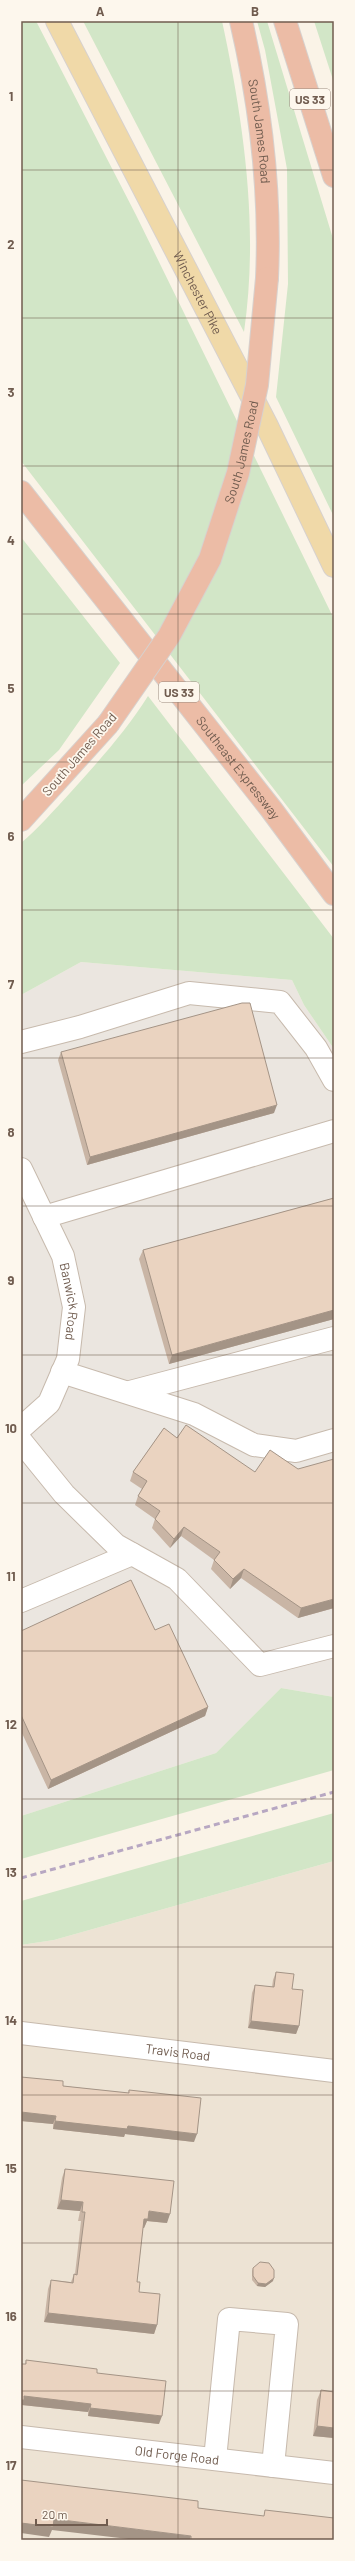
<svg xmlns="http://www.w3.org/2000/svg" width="355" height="2561" font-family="Barlow,sans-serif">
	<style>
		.residential { fill: #ede3d4 }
		.industrial { fill: #ebe6e0 }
		.green { fill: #d2e6c7 }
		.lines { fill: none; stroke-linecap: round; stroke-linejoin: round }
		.minor-casing { stroke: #c7baad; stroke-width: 24 }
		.major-casing { stroke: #d7d1ce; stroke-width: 24 }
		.highway-casing { stroke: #d7d1ce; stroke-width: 24 }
		.minor { stroke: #fff; stroke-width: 22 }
		.major { stroke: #f0d9a8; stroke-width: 22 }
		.highway { stroke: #ecbca6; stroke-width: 22 }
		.rail { stroke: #b7a7c2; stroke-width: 3; stroke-dasharray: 6 4; stroke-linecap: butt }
		.highway-bridge-casing { stroke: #d7d1ce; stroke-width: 24; stroke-linecap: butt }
		.highway-bridge { stroke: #ecbca6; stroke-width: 22 }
		.wall { fill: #c9b5a5 }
		.shaded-wall { fill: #a49486 }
		.building { fill: #ead3c0; stroke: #a49486 }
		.grid { fill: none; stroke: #705c4f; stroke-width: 1; stroke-opacity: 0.55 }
		.labels { text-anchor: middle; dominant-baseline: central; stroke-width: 3.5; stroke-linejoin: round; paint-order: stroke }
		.shield { fill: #fdf7ed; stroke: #9a8a7e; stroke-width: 1 }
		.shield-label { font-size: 12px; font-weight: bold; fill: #705c4f }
		.street-label { font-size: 13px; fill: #705c4f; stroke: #fdf7ed }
		.neatline { fill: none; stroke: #705c4f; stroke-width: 1.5 }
		.grid-label { font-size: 13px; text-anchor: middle; font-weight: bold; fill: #705c4f }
	</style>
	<rect width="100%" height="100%" fill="#faf3e7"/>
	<path class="residential" d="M334,1861V2540H21V1945L54,1940Z"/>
	<path class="industrial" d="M81,962L292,980L304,1005L334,1049V1697L281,1688L216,1753L21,1816V995Z"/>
	<path class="green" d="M21,21H36L136,215L334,619V867L21,461Z
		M83,21H222C244,123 259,228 244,332Z
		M257,21H267L334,242V517L276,397L288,284L287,169L265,50Z
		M314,21H334V83Z
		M21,537L120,663L59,750L21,786Z
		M148,696L334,939V1049L304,1005L292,980L81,962L21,995V843C39,828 54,810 70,793C98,762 126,731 148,696Z
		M281,1688L334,1697V1770L21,1859V1816L216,1753Z
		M334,1813V1861L54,1940L21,1945V1901Z"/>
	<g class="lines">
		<g class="minor-casing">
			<g id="minor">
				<path d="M21,1042L80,1027L189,993L280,1002L316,1048L334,1080"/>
				<path id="s1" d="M21,1169L63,1256L74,1307L68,1359L49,1403L21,1428"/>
				<path d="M44,1217L334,1131"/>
				<path d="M62,1372L194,1414L254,1445L296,1451L334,1440"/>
				<path d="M130,1392L334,1338"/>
				<path d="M21,1441L64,1494L116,1545L177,1579L260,1665L334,1646"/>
				<path d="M21,1601L132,1554"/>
				<path id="s2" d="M21,2033L334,2071"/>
				<path id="s3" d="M21,2437L334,2473"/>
				<path d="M215,2459L229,2319L287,2324L273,2466"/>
			</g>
		</g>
		<g class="major-casing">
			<g id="major">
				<path id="s4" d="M57,21L266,424L334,566"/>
			</g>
		</g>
		<g class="highway-casing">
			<g id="highway">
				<path id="s5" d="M241,21C261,107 271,190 267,278"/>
				<path d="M285,21L334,176"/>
				<path id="s6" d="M21,492L271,809L334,894"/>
				<path d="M21,820L108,724"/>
			</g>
		</g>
		<use href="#minor" class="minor"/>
		<use href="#major" class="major"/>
		<use href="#highway" class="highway"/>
		<path class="rail" d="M21,1878L334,1792"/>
		<g class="highway-bridge-casing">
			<g id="highway-bridge">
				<path id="s7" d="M108,724L169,636L210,559L238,473L257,385L267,278"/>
			</g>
		</g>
		<use href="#highway-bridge" class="highway-bridge"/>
	</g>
	<path class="wall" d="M61,1052L274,1113L87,1165L58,1060Z
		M334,1198V1319L169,1364L139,1259L143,1250Z
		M164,1428L334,1608L298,1618L241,1578L230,1589L211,1569L214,1560L181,1536L170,1548L152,1528L155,1519L135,1505L138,1496L142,1489L130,1481L133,1472Z
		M155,1630L208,1707L205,1716L48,1789L21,1731V1631Z
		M276,1972L292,1989L299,2026L296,2034L248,2028L252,1993L255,1985L272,1987L273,1980Z
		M21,2077L63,2086L128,2093L129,2090L194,2142L125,2134L124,2137L53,2129V2124L21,2121Z
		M65,2169L167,2223L147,2221L144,2228H143L137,2282L139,2292L157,2325L154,2334L44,2322L48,2289L51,2280L71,2282L74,2274H75L81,2221H78L80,2211L57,2209L62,2178Z
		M253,2268L273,2281L265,2287L257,2286L252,2280V2271Z
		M26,2360L97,2373L159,2424L88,2416V2412L22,2405L25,2364Z
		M321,2390L334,2392V2438L313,2436L317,2400Z"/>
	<path class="shaded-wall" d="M277,1105L274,1113L87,1165L90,1157Z
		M334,1310V1319L169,1364L172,1355Z
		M184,1527L181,1536L170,1548L174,1539Z
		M244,1569L241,1578L230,1589L233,1579Z
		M334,1599V1608L298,1618L301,1608Z
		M208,1707L205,1716L48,1789L51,1780Z
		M251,2021L299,2026L296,2034L248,2028Z
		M21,2112L56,2116L53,2124L21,2121Z
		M55,2121L128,2126L197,2134L194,2142L125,2134L124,2137L53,2129Z
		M61,2200L83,2202L80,2211L57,2209Z
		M149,2211L170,2214L167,2223L147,2221L144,2228H140L144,2219Z
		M274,2278L273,2281L265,2287L257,2286L258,2283Z
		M48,2313L157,2325L154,2334L44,2322Z
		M24,2396L91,2404L88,2412L22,2405L21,2407V2400Z
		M90,2408L162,2416L159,2424L88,2416Z
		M317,2426L334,2428V2438L313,2436Z
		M54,2519L191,2536L190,2540H137L52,2530L49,2537L21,2533V2523Z"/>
	<path class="building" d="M242,1003H250L277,1105L90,1157L61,1052Z
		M334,1198V1310L172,1355L143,1250Z
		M186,1425L255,1472L270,1450L298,1469L334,1459V1599L301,1608L244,1569L233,1579L214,1560L220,1552L184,1527L174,1539L155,1519L160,1511L138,1496L147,1481L133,1472L164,1428L177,1438Z
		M131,1580L155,1630L169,1624L208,1707L51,1780L21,1715V1631Z
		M276,1972L294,1974L292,1989L303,1990L299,2026L251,2021L255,1985L274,1987Z
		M21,2077L63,2081V2086L129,2093V2090L201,2098L197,2134L128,2126L127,2129L55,2121L56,2116L21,2112Z
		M65,2169L174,2181L170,2214L149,2211L148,2219H144L137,2282H140L139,2292L160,2294L157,2325L48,2313L51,2280L73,2283L74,2274L77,2275L85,2212H82L83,2202L61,2200Z
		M260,2262L269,2263L274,2270V2278L266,2284L258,2283L253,2276V2268Z
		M26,2360L97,2369V2373L166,2381L162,2416L90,2408L91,2404L24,2396V2400H21V2364H26Z
		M321,2390L334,2392V2428L317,2426Z
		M21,2480L198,2501V2508L264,2516L265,2510L334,2518V2540H191V2536L54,2519L53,2527L21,2523Z"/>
	<path class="grid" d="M178,21V2540M21,170H334M21,318H334M21,466H334M21,614H334M21,762H334M21,910H334M21,1058H334M21,1206H334M21,1355H334M21,1503H334M21,1651H334M21,1799H334M21,1947H334M21,2095H334M21,2243H334M21,2391H334"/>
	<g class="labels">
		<g class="shield">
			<rect x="290" y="89" width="40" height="20" rx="3"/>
			<rect x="159" y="682" width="40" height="20" rx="3"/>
		</g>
		<g class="shield-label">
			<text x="310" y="99">US 33</text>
			<text x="179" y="692">US 33</text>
		</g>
		<g class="street-label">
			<text stroke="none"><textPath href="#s5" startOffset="112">South James Road</textPath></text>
			<text stroke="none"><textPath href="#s4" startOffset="306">Winchester Pike</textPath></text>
			<text stroke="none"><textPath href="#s7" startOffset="306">South James Road</textPath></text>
			<text transform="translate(79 754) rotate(-49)">South James Road</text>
			<text stroke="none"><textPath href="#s6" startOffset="351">Southeast Expressway</textPath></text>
			<text stroke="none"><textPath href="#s1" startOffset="143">Banwick Road</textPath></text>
			<text stroke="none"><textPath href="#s2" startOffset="158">Travis Road</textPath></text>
			<text stroke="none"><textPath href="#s3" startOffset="157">Old Forge Road</textPath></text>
		</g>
	</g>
	<rect width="355" height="2561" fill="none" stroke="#fdf7ed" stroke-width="44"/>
	<path d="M36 2519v6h71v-6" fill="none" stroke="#705c4f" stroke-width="2"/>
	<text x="42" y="2519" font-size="12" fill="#705c4f" stroke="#fdf7ed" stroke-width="3" paint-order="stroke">20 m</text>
	<rect x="22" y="22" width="311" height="2517" class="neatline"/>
	<g class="grid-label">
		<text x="100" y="16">A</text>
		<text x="255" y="16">B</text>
		<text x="11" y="101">1</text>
		<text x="11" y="249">2</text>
		<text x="11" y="397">3</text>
		<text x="11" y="545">4</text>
		<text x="11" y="693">5</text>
		<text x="11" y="841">6</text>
		<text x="11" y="989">7</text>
		<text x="11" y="1137">8</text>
		<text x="11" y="1285">9</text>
		<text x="11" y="1433">10</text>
		<text x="11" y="1581">11</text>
		<text x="11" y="1729">12</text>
		<text x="11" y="1877">13</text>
		<text x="11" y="2025">14</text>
		<text x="11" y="2173">15</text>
		<text x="11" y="2321">16</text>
		<text x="11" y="2470">17</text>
	</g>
</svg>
